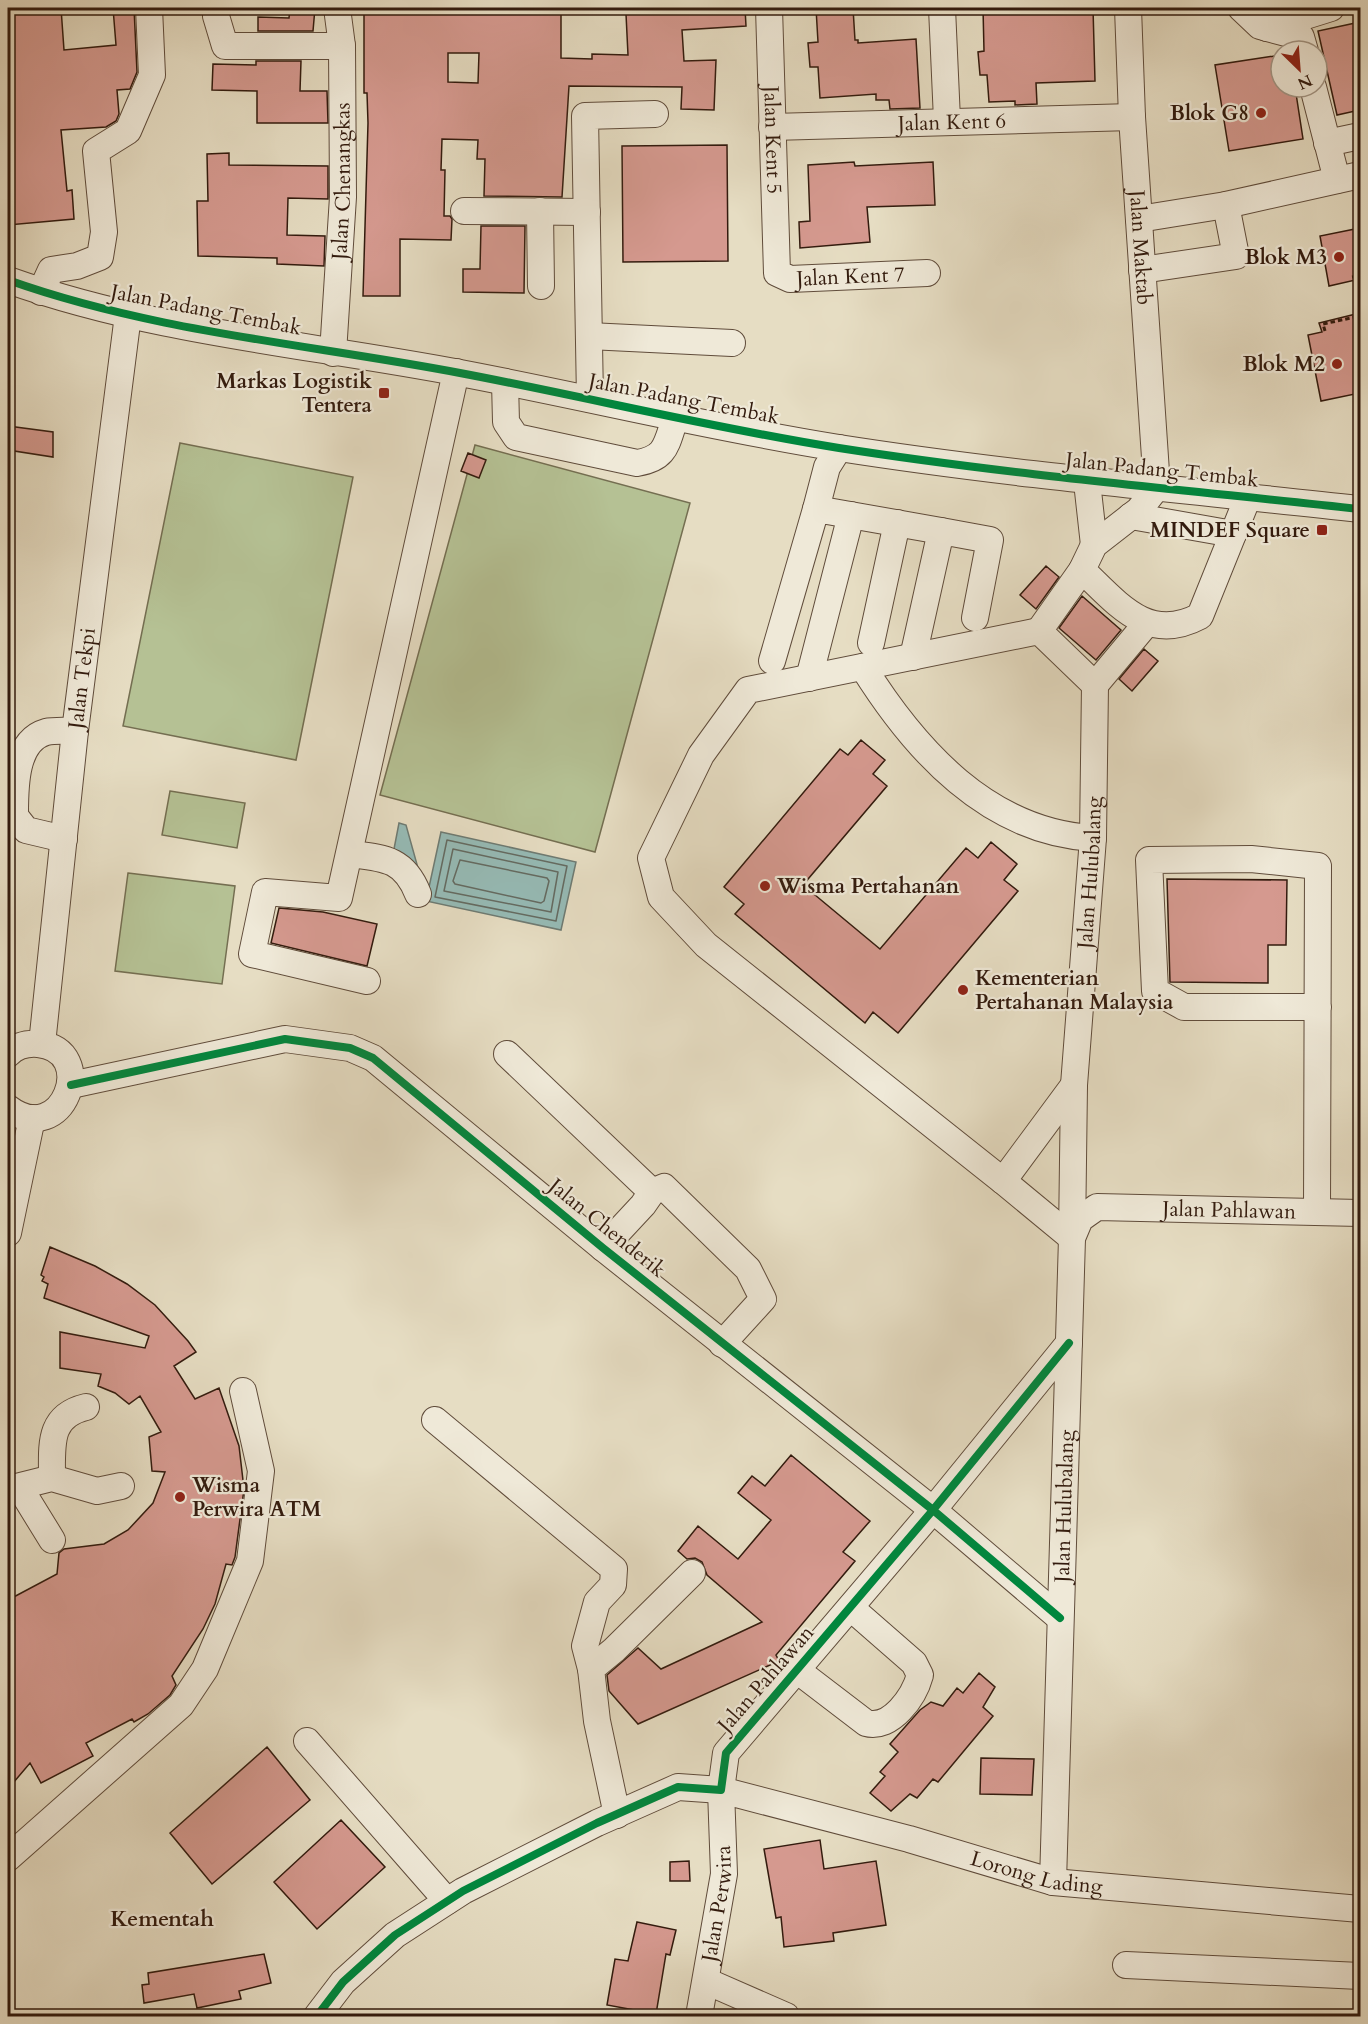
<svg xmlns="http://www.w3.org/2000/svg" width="1368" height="2024" font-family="Cardo,serif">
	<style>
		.green { fill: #b5c194; stroke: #746e51; stroke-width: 1.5 }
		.water { fill: #96bbb6; stroke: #6e7b73; stroke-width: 1.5 }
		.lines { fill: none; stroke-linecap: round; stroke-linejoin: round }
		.shore { stroke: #646b62; stroke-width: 1.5 }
		.building { fill: #d5998f; stroke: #331b0e; stroke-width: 1.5; fill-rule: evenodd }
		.minor-casing { stroke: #604c3b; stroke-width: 28 }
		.path { stroke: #331b0e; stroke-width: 3; stroke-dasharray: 4.5 3; stroke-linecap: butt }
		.minor { stroke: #efe9d8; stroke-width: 26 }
		.cycleway-casing { stroke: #efe9d8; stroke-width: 11 }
		.cycleway { stroke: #00873e; stroke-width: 8 }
		.poi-dot { fill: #8f2418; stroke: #efe9d8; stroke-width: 2 }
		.labels { text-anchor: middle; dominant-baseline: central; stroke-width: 4.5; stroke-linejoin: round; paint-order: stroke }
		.poi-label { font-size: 21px; font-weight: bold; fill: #331b0e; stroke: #efe9d8; text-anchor: end }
		.street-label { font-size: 21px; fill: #331b0e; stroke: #efe9d8 }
		.neighbourhood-label { font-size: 22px; font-weight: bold; fill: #331b0e; stroke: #efe9d8 }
	</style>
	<rect width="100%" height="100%" fill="#e6ddc3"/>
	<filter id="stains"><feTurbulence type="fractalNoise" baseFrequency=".00333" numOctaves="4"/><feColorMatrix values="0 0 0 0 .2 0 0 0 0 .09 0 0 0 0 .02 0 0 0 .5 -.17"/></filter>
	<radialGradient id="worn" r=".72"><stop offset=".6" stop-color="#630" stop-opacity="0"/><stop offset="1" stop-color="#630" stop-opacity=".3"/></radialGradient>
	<path class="green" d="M180,443L353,477L296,760L123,726Z
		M475,445L690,503L595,852L380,795Z
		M170,791L245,803L237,848L162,835Z
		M128,873L235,886L222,984L115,971Z"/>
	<path class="water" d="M399,823L406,825L418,868L402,865L394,849Z
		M441,832L576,862L561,930L426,901Z"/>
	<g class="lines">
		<path class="shore" d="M447,840L567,866L556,921L435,897Z
			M453,849L558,872L551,912L444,891Z
			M460,860L547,878L549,881L544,901L541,903L455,884L453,881Z"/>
	</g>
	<path class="building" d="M8,8H61L64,50L116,45L113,8H134L137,72L130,89L117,90L119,114L116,121L106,127L61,130L67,191L72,190L74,219L8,225Z
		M290,8H315L313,31H258V17L289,18Z
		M693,8H745L746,26L682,30L684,61L716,60L714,110L681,109L682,87L569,86L562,197L484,196L485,159H477L478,140L442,139L441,170H445L444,216H450L452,219L451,240L400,239V296H363L368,123L367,93H364V14L561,12V58L592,59V54L628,55L626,14ZM448,53H479L478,83L448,82Z
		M816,8H853L855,40H858V43L916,39L920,108L890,109L889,100H876V94L820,98L818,67H810L808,43L818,42Z
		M983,8H1093L1095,81L1036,83L1037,104L1015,105V101L989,102L987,75H980L978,52L984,51Z
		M1360,22V110L1337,115L1318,31Z
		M1281,55V87H1295L1303,139L1229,151L1215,65Z
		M256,61H301L300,91H327L328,123H257V91L212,90L213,64L256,65Z
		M727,145L728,261L623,262L622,146Z
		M229,153V165L328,166V199L288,198L287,235L325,236L324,266L277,264V258L198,256L197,201H208L207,154Z
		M854,162L855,166L933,162L935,205L867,207L870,242L800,248L799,222L810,221L808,165Z
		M481,226H525L524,293L463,292V269H480Z
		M1360,228V279L1329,286L1320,236Z
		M1360,313V393L1321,401L1308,335L1322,332L1319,323Z
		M8,426L53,432V457L8,450Z
		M468,453L486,460L479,478L461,471Z
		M1046,566L1059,577L1036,609L1020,595Z
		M1082,596L1121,630L1096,660L1059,628Z
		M1144,649L1158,661L1132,691L1119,679Z
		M861,740L885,760L873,774L887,786L803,885L880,949L966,848L978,858L991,842L1017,864L1004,880L1018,891L898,1033L873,1012L865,1023L735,914L744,904L724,887L840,749L848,755Z
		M1167,879L1287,880L1286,945H1268V983L1170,982Z
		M279,908L323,912L377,924L367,966L271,943Z
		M50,1247L95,1266L127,1284L155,1305L188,1341L196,1352L174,1366L195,1399L219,1388L239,1446L244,1489L235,1557L232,1565L226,1564L215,1604L203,1629L172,1676L176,1685L170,1695L148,1714L134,1722L132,1719L86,1743L93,1756L41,1783L30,1763L8,1789V1600L57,1574L59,1553L64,1549L104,1544L128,1530L153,1503L165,1472L152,1471L149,1437L161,1432L140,1396L129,1404L115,1393L98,1386L101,1374L60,1368V1332L145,1348L149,1336L44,1298L48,1284L42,1281L44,1277L41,1275Z
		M791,1455L870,1521L843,1552L855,1561L776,1655L779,1661L638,1724L609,1691L607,1675L638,1648L661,1669L762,1622L707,1575L702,1562L695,1558L687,1559L678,1551L698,1526L738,1559L771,1520L738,1493L752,1476L765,1486Z
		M979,1673L995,1687L983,1707L993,1716L938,1782L933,1779L917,1798L910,1794L891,1811L870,1793L885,1776L880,1772L898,1752L890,1744L920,1710L931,1702L943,1706L957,1688L963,1693Z
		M267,1747L310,1800L212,1884L170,1833Z
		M981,1758L1034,1759L1032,1795L980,1794Z
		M341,1820L385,1867L317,1929L274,1882Z
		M820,1840L824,1869L876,1861L886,1925L833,1933L834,1941L784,1947L781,1917L776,1918L764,1849Z
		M689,1861L690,1881H670V1862Z
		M637,1922L676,1930L670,1955L666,1954L656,2014L607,2005L615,1959L628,1961Z
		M264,1954L271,1983L239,1991L241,1999L197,2008L194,1994L144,2003L142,1985L149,1984L148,1973Z"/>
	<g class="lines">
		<g class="minor-casing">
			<g id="minor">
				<path id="s1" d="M769,8L777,273L790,279L927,273"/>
				<path d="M942,8L947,120"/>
				<path id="s2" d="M1128,8L1132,117L1157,487"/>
				<path d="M1241,8L1260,26L1301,37L1305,51"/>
				<path d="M216,16L225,46H342"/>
				<path d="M1267,28L1331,8"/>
				<path d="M1313,87L1337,180"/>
				<path id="s3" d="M772,127L1132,117"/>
				<path d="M1327,143L1360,136"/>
				<path d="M464,211L587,212"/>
				<path d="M540,211L541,286"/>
				<path d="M1139,219L1226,205L1360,175"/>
				<path d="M1142,270L1236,256L1226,205"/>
				<path d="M8,280C154,332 308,344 460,373C587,397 712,428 839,448C1012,475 1186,490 1360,509"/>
				<path d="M41,292L51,270L77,266L100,257L104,232L96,151L128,131L152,75L149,8"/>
				<path d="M589,336L732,343"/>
				<path id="s4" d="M333,353L343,197L342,46L337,8"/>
				<path d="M505,382L506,422L516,437L637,463C667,458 666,444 675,419"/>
				<path d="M590,399L585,116L655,114"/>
				<path d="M1087,482L1094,545"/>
				<path d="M1157,487L1139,510L1094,545L1082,570C1118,604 1148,644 1200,616L1248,497"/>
				<path d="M816,509L827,467L839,448"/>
				<path d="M1131,516L1233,534"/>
				<path d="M1039,631L1082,570"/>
				<path d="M871,643L897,523"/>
				<path d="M913,657L941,531L990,540L975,618"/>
				<path d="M772,661L816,509L941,531"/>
				<path d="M863,667C915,750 988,832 1093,838"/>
				<path d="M809,678L851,515"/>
				<path d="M1095,685L1146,624"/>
				<path d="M64,839L26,830L15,816C15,790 14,741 46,732C55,730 66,731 75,731"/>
				<path d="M350,854C383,858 404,858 418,894"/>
				<path d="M367,981L252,954L265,892L339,898L456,372"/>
				<path id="s5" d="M42,1044L75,731L128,315"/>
				<path d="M8,1054C16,1046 26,1043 38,1044C100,1050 63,1150 8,1108"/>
				<path d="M507,1054L652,1192"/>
				<path d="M71,1085L285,1039L350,1048L373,1058L603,1248L933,1510L1060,1618"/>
				<path d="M1074,1085L1003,1181L706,945L661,897L651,858L701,755L748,690L1039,631L1095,685"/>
				<path d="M1003,1181L1072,1238"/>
				<path d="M1317,1212L1318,866L1251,859L1149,860L1155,991L1184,1007H1318"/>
				<path d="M8,1233L32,1118"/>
				<path id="s6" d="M1072,1236L1074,1085L1093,838L1095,685"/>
				<path d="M603,1248L643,1205L652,1192L664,1187L748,1269L763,1299L722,1344"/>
				<path d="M435,1420L614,1569L613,1585L597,1602L585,1646L591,1669"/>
				<path d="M52,1478C52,1445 48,1416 86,1407"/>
				<path d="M20,1488L52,1540"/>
				<path d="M8,1489L52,1478L97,1491L121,1486"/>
				<path d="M798,1671L866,1723C891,1730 914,1697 920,1675L914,1663L851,1608"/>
				<path d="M307,1741L447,1901"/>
				<path d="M617,1815L597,1721L591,1669L614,1650L692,1573"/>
				<path d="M8,1858L181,1705L205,1669L250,1561L261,1471L243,1391"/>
				<path id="s7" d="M1053,1882L1072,1238L1080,1219L1097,1207L1360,1213"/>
				<path d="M1126,1965L1360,1976"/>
				<path d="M706,1981L786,2016"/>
				<path d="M317,2016L343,1982L395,1935L463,1891L597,1823L678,1787L721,1790L726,1753L933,1510L1069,1343"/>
				<path id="s8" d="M699,2016L724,1874L721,1790L909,1839L1053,1882L1360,1909"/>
			</g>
		</g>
		<path class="path" d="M1352,277L1360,276
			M1325,331L1323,324L1360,316"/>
		<use href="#minor" class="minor"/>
		<g class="cycleway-casing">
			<path id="cycleway" d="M8,280C154,332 308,344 460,373C587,397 712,428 839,448C1012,475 1186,490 1360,509
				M71,1085L285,1039L350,1048L373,1058L603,1248L933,1510L1060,1618
				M317,2016L343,1982L395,1935L463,1891L597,1823L678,1787L721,1790L726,1753L933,1510L1069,1343"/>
		</g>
		<use href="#cycleway" class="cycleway"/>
	</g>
	<g class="poi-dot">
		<circle cx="1261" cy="113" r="6"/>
		<circle cx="1339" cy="257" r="6"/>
		<circle cx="1337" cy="364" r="6"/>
		<rect x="378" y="387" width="12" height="12" rx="3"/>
		<rect x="1316" y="524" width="12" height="12" rx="3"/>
		<circle cx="765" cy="886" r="6"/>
		<circle cx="963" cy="990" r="6"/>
		<circle cx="180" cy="1497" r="6"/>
	</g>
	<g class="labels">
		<g class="poi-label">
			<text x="1249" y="113">Blok G8</text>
			<text x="1327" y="257">Blok M3</text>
			<text x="1325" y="364">Blok M2</text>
			<text x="372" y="381">Markas Logistik<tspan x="372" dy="24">Tentera</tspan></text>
			<text x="1310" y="530">MINDEF Square</text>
			<text x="777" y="886" text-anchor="start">Wisma Pertahanan</text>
			<text x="975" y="978" text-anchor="start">Kementerian<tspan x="975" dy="24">Pertahanan Malaysia</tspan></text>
			<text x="192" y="1485" text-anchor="start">Wisma<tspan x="192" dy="24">Perwira ATM</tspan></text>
		</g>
		<g class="street-label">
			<text stroke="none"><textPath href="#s3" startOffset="180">Jalan Kent 6</textPath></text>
			<text stroke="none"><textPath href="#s1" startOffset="132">Jalan Kent 5</textPath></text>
			<text stroke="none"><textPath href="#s4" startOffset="172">Jalan Chenangkas</textPath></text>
			<text stroke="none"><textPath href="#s2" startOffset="240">Jalan Maktab</textPath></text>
			<text stroke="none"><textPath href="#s1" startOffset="340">Jalan Kent 7</textPath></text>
			<text transform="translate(206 310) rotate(11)">Jalan Padang Tembak</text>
			<text transform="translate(684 399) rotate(11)">Jalan Padang Tembak</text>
			<text transform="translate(1162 470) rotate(6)">Jalan Padang Tembak</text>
			<text stroke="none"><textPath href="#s5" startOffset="368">Jalan Tekpi</textPath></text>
			<text stroke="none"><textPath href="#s6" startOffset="364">Jalan Hulubalang</textPath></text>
			<text stroke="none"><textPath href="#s7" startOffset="818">Jalan Pahlawan</textPath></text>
			<text transform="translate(607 1228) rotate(39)">Jalan Chenderik</text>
			<text stroke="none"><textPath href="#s7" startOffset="376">Jalan Hulubalang</textPath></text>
			<text transform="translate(766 1679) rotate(-49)">Jalan Pahlawan</text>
			<text stroke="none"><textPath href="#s8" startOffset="555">Lorong Lading</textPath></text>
			<text stroke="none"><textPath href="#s8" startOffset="114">Jalan Perwira</textPath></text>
		</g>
		<g class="neighbourhood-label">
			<text x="162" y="1919">Kementah</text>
		</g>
	</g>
	<rect width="1368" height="2024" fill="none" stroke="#e6ddc3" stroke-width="30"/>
	<rect x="9" y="9" width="1350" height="2006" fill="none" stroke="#331b0e" stroke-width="3"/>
	<rect x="15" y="15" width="1338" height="1994" fill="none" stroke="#331b0e" stroke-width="1.5"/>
	<g transform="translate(1299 69) rotate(155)"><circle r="28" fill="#efe9d8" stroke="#a49787" stroke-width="1.5"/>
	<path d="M0-4.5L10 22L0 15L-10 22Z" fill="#8f2418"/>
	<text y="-9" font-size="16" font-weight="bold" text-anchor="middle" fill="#331b0e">N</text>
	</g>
	<rect width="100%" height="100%" filter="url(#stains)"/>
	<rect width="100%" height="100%" fill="url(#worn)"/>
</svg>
